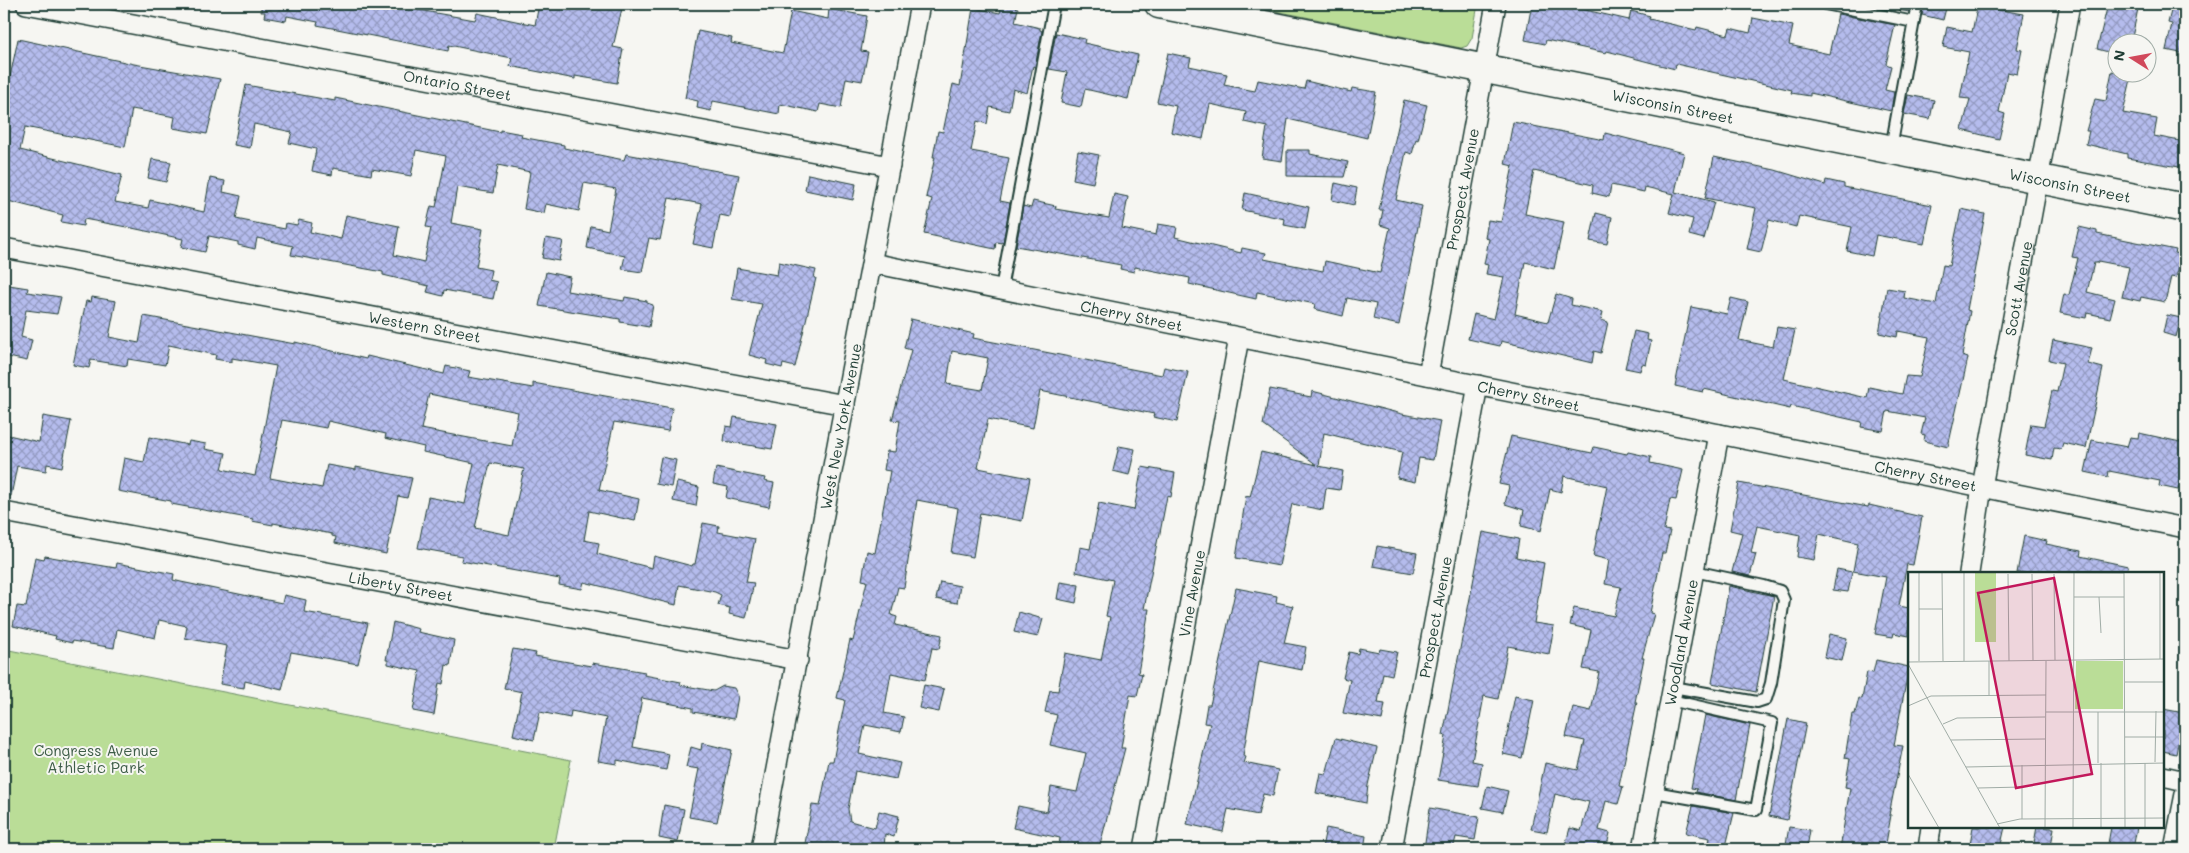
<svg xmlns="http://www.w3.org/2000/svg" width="2189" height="853" font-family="Mali,sans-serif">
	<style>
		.park { fill: #badd97; stroke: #6c8d66 }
		.building { fill: url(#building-cross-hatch); stroke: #1f3d34; fill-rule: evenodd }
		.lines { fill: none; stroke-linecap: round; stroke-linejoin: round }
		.lane-casing { stroke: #1f3d34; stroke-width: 14 }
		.street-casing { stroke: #1f3d34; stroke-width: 22 }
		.secondary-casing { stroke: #1f3d34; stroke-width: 31 }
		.lane { stroke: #f6f6f2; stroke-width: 10 }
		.street { stroke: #f6f6f2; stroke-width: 19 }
		.secondary { stroke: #f6f6f2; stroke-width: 28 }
		.labels { text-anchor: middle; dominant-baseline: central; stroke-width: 4; stroke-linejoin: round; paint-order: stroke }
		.street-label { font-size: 15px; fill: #1f3d34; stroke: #f6f6f2 }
		.park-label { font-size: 15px; fill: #3e5d48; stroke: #f6f6f2 }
		.inset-road { fill: none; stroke: #a0aca6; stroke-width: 1 }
		.view { fill: #c2185b; fill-opacity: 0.15; stroke: #c2185b; stroke-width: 2.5 }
		.inset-edge { fill: none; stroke: #1f3d34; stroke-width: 2.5 }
	</style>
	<defs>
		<pattern id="building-cross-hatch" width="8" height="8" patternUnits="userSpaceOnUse" patternTransform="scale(1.25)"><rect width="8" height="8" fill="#b5bced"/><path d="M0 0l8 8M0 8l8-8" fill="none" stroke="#939ac1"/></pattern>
	</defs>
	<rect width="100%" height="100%" fill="#f6f6f2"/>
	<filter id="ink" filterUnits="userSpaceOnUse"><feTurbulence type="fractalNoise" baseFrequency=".02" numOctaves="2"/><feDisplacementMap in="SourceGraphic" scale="10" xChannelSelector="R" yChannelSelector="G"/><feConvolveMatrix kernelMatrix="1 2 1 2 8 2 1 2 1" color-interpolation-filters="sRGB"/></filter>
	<g filter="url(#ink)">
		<path class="park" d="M1240,4H1478L1472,38L1467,46L1461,48Z
			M4,649L571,760L554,849H4Z"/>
		<path class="building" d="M261,4H414L413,9L475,20L477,13L535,25L539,4H587L603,7L604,4H623L613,47L623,49L617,83L575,76V79L510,66L512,58L449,45L448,51L317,25L318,22L287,16L286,21L264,17L265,12H261Z
			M1532,4H1582L1581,9L1629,20L1631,11L1650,16L1649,19L1696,30L1697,27L1728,35L1730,28L1750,33L1753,18L1793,26L1789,45L1829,54L1838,14L1895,25L1886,64L1891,66L1885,90L1894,92L1891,111L1810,93V96L1791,93L1792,90L1676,64L1675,69L1607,51L1606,53L1546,40L1545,44L1525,40Z
			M1858,4H1896L1894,11Z
			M1900,4H1910L1909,12L1899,10Z
			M1924,4H1947L1943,20L1922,15Z
			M2108,4H2139L2131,42H2116V54L2097,49Z
			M2176,4H2185V54L2166,50L2172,24L2168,23L2172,7L2175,8Z
			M1002,5L1018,8L1015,22L1040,28V30L1042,31L1035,67L1033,66L1027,93L1013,89L1009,111L990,107L987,124L977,121L971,151L1009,158L1000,201L1010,203L1003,243L996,242L995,249L924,234L932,199L926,197L935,157H933L938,131L943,132L953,84L960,86L973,8L1000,13Z
			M1983,7L2024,14L2017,49L2022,50L2017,74L2007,72L1999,112L2005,114L1999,139L1962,130L1970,99L1960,98L1969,52L1943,47L1947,27L1972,32L1977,8L1983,9Z
			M829,9L867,16L861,51L868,52L862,81L846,78L841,108L820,104L818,112L780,104L779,114L713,101L711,111L697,108L698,101L685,98L698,31L732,38L731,43L783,53L791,11L828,19Z
			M1056,33L1085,39L1084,43L1138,55L1128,99L1085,89L1081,107L1061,103L1067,72L1049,69Z
			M18,39L134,64L220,79L207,134L173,128L175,117L132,109L125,147L25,127L20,150L122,175L115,202L148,208L150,200L204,212L210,178L225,181L223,192L241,196L236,219L285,229L286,223L297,225L299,220L312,223L310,232L341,239L346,215L399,226L394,255L424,262L431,228L426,227L431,206L436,207L446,156L416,150L411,176L372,169L371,175L333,168L332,175L312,171L316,149L289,143L292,132L254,124L250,148L234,145L246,85L335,101V98L500,132V130L522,134L521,137L564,145V148L624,160L626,154L739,175L730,217L720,215L713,248L693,244L702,204L669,198L660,240L649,238L642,272L622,269L625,256L587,248L591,226L608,230L616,189L584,183L579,211L546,204L544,213L524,209L530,172L498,165L493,193L457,187L451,223L483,229L476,267L491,270L489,280L497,282L493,299L444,290L443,296L427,292L429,286L383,275V272L291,255L293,246L257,238L255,249L238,245V242L209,236L205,252L181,247L183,239L132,228L84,219L83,226L61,222L63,215L4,200V105Z
			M1168,53L1191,58L1189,66L1227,74L1224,85L1255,91L1258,80L1304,89L1306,81L1351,92L1352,88L1376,92L1367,138L1288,119L1282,161L1262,158L1267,127L1244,122L1246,112L1210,104L1203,139L1171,132L1176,106L1157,102Z
			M2112,71L2132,75L2123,113L2157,119L2154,136L2185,142V168L2127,158V154L2086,144L2089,131H2086L2095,99L2106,101Z
			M1908,95L1934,100L1930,119L1904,114Z
			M1404,100L1427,105L1418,140L1416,139L1412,154L1406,152L1396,200L1422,206L1399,325L1373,319L1376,304L1347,298L1343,316L1314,309L1315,304L1257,292L1256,299L1189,284L1190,278L1135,267L1134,272L1120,269L1121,265L1016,246L1023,206L1031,208L1033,201L1056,206L1055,209L1109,218L1114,194L1128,197L1122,228L1156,235L1158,224L1177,227L1175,237L1241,253L1242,248L1266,253L1264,259L1323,271L1325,261L1380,273L1390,228L1380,225L1383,210H1379Z
			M1513,122L1604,140L1605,133L1684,153L1675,192L1714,202L1704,239L1689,235L1693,219L1669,213L1674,194L1645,187L1644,192L1611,185L1609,197L1592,193L1593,185L1534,171L1525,214L1564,222L1554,269L1525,262L1515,314L1548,322L1556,294L1572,299L1571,305L1603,312L1601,320L1608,322L1601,353L1594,351L1592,363L1501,341L1500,346L1468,339L1474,314L1494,319L1504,277L1486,274L1488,265L1484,264L1489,239L1485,238L1488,220L1501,222L1513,166L1505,164Z
			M1287,150H1310V154L1348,162L1344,177L1287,176Z
			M1078,151L1099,155L1093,183L1073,179Z
			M1714,157L1775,170L1825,185L1826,180L1844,184V187L1932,205L1924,244L1876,235L1872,256L1847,251L1852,227L1799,216L1796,227L1769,220L1761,252L1747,249L1756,208L1705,198Z
			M152,159L171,162L166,182L148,178Z
			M808,174L856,184L853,200L805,190Z
			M1335,183L1357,188L1354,205L1332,200Z
			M1245,193L1309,207L1305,229L1284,225L1285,219L1242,210Z
			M1961,209L1985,214L1967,310L1970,311L1962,356L1968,358L1948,447L1924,441L1925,435L1921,434L1925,418L1887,411L1883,431L1861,427L1862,422L1791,406L1790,409L1704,389L1703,392L1675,386L1691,307L1727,314L1731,298L1748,302L1739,340L1773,347L1777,327L1795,330L1784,379L1867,398L1869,387L1902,394L1906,376L1920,377L1929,337L1898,331L1897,337L1879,333L1887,288L1905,291L1904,298L1936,304L1943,265L1949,266Z
			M1596,213L1612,217L1607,244L1590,241Z
			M2079,227L2097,231V234L2176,250L2175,253L2182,254L2176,278L2171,277L2165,302L2141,297L2140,301L2122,297L2129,267L2098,261L2097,263H2094L2087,292L2115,299L2110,318L2087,313L2086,318L2060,313L2064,294L2069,295L2078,258L2072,257Z
			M546,238L563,241L559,261L542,258Z
			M779,262L816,270L814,278H816L795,367L783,364L782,368L766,364L767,360L749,355L762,304L732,299L737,268L777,275Z
			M546,272L570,277L567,291L624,301L625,297L647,301V303L653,305L649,327L620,322V319L539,306Z
			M9,285L28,288L27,292L61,297L57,314L26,310L21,337L32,340L27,361L4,356L6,314L4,313Z
			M92,297L116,301L109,337L139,343L144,316L295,344V342L366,359L367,356L444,374L446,366L470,371L468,377L533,388V383L672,408L668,431L614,422L599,490L639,499L635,521L589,511L584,540L599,543L597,554L652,568L654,556L692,566L693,564H695L703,523L719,526L718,532L755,539L746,582L754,583L746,618L729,614L730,608L718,605L721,595L715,592L679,585L676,605L584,582L582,589L559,585L560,579L461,561L462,556L418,548L428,497L465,504L474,463L423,452L424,447L385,438L386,434L328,421L326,428L282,420L270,478L322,488L327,465L356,470V467L412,478L407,498L398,496L386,554L335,543L336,537L332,536V534L273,523V525L252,521L253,519L171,504V501L118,491L124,458L144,462L149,437L188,445L189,441L206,444L205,449L226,453L222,469L255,476L276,366L232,358V362L215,359L216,355L169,345L165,365L128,359L127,366L91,360L89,368L73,365L86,301L91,302ZM429,394L518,412L512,446L421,429ZM490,463L524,469L509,535L475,528Z
			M2167,315L2181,318L2176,337L2163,333Z
			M911,319L974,334L973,338L1162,375L1164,367L1188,372L1177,422L1153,417L1154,414L1040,391L1033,428L988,419L978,468L1030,478L1022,521L980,513L973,557L951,553L958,508L917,500L904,588L898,587L891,615L897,617L895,625L942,635L939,649L932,648L925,680L891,673L884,713L904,717L901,732L865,725L859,754L900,763L896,779L855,771L848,809L850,821L875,828L879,811L899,816L894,837L885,834L884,849H804L812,805L820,806L829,761H833L845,700L837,698L850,640L853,641L867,581L862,580L867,551L875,553L890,471L884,470L887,451L895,452L900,421L892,420L911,350L904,348ZM952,351L988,358L982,390L947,384Z
			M1634,331L1648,334L1647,340L1651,341L1646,365L1642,364L1640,371L1625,368Z
			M2053,340L2092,348L2088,364L2103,368L2086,448L2063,443L2061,449L2054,448L2052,460L2025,455L2031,424L2044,426L2052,391L2057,392L2063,363L2049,360Z
			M1270,389L1311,397L1312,391L1402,414L1440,421L1433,460L1419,458L1415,482L1397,478L1402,452L1324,433L1319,466L1343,471L1340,490L1326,488L1323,510L1292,504L1279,566L1236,558L1246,496L1250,497L1261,452L1317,465L1263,425Z
			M43,416L71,421L62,467L47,464L46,471L17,466L11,496H4V434L39,442Z
			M734,417L777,424L772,449L724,441L726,426L732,427Z
			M2139,433L2185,443V476L2183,475L2178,490L2159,486L2160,481L2109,471L2108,477L2085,472L2092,440L2127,447L2130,437L2138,438Z
			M1511,436L1592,453L1594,447L1627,454L1628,452L1651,457L1650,463L1683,470L1676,500L1670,499L1664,530L1670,531L1665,553H1662L1650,613L1654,614L1642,658H1644L1635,702H1637L1619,786L1623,787L1618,804L1606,801L1599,830L1610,833L1606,849H1580L1565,846L1570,828L1581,831L1589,802L1555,794L1547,832L1531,829L1545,763L1578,770L1585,741L1566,737L1573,707L1591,711L1599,672L1583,669L1591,630L1570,625L1574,608L1614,616L1621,587L1605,584L1609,560L1593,556L1607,486L1564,476L1561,492L1550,489L1541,531L1521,526L1524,510L1505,504L1509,486L1499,484Z
			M1119,446L1135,449L1129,475L1113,471Z
			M661,457L676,460L671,487L656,484Z
			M1142,467L1175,473L1171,497L1167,496L1159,538H1158L1144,609H1149L1138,673L1142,674L1137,696L1130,695L1121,748H1125L1099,849H1077L1059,845L1060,838L1013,828L1018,806L1047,812L1051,787L1077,792L1086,753L1050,745L1057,715L1045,712L1050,690L1058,691L1065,653L1101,660L1110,617L1106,616L1113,580L1076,572L1080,547L1090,549L1099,503L1134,510Z
			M716,468L765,478L764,481L774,483L769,507L726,498L728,487L713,484Z
			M677,482L699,487L696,506L673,501Z
			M1739,483L1868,507L1869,505L1922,517L1913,565L1907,564L1899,606L1909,608V636L1894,633L1893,637L1875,634L1886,577L1853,571L1858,543L1819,534L1814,560L1797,557L1800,535L1757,526L1751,553L1756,554L1750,576L1732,572L1742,533L1730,530Z
			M1483,532L1519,539L1516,557L1544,563L1534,623L1554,626L1549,654L1508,646L1498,699L1484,696L1472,761L1482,763L1478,786L1438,780L1446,736L1443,735Z
			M2024,536L2047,541L2046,544L2081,551L2080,556L2128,566L2127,573H2017Z
			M1377,546L1417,553L1413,573L1373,566Z
			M45,556L116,568L117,563L174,574L173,580L181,582L282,603L284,595L306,600L304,612L368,623L358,664L291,652L282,690L245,681L244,688L220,684L227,646L185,638L187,626L159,620L155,638L117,629L114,648L72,641V643L55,639L56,636L13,626L17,606L26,607L35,557L44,559Z
			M1837,569L1852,572L1848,592L1833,590Z
			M940,582L960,586L957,603L936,599Z
			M1060,582L1079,585L1076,603L1057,599Z
			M1729,586L1774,596L1756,692L1712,683Z
			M1236,588L1277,596L1276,602L1293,606L1284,643L1306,647L1302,670L1259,661L1243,756L1246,757L1244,763L1278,770L1273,796L1263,794L1258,815L1228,809L1223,832L1187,824L1210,724L1204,723L1207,705H1210Z
			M1019,612L1043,619L1038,637L1014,632Z
			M393,622L419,629L418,632L454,640L450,666L446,665L443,684L439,683L434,715L413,711L420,671L388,664V660H386Z
			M1829,634L1847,638L1842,661L1824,657Z
			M1359,648L1379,652L1380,649L1397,652L1392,675L1383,673L1378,703L1385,704L1382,720L1343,713L1350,680L1343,678L1349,652L1358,654Z
			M513,649L536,653L535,656L591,666L592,663L645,672L644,675L681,682L680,685L714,691L723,686L734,688L738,696L734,719L693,712V708L642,698L633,747L669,754L666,770L617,760V764L598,761L606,718L571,711L570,718L540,712L534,740L513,735L522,692L504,688Z
			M1876,660L1909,667L1894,745L1903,746L1889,815H1891L1885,849H1840L1850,788L1845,787L1850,759L1845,758L1852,714H1855L1859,698L1862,699L1867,672L1873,673Z
			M924,685L944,689L939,712L919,708Z
			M1515,696L1534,700L1522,758L1503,754Z
			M2163,709L2184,713L2176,754L2163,751Z
			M1705,715L1750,725L1736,800L1696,792L1697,789L1691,788Z
			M1788,719L1806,723L1787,820L1769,816Z
			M1336,738L1377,748L1368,785L1366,803L1316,793L1320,773L1326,774Z
			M702,743L732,750L717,822L689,817L699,769L686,767L691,747L701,750Z
			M1487,786L1508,791L1503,812L1482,808Z
			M664,805L684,809L678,842L659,838Z
			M1693,806L1734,813L1726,846L1709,842L1710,838L1686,833Z
			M1430,808L1479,817L1475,840L1456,837L1453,849H1424Z
			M1789,827L1810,830L1807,848L1786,844Z
			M1973,827H2005L2000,849H1969Z
			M2037,827L2054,828L2051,846L2034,843Z
			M2111,827H2137L2133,849H2107Z
			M1326,828L1366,836L1364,849L1322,848Z"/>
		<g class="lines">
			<g class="lane-casing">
				<path id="lane" d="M1825,4L1914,22
					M1891,148L1917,4
					M1001,289L1054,4
					M1673,687L1757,702L1766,699L1771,683L1784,600L1780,591L1764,586L1694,571
					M1654,792L1756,810L1772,723L1670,700"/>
			</g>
			<g class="street-casing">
				<g id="street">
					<path id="s1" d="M26,4L890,166"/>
					<path id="s2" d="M4,248L845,405"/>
					<path id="s3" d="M872,263L2185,528"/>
					<path id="s4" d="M1428,375L1496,4"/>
					<path id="s5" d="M4,512L798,660"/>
					<path id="s6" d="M1969,573L1982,487L2070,4"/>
					<path d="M2163,776L2185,781"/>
					<path id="s7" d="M761,849L920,4"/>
					<path id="s8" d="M1144,849L1239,338"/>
					<path id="s9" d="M1392,849L1478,385"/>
					<path id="s10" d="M1643,849L1719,434"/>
					<path d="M1928,849L1931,827"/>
					<path d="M2174,849L2185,794"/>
				</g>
			</g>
			<g class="secondary-casing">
				<g id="secondary">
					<path id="s11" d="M1159,4L2185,208"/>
				</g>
			</g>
			<use href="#lane" class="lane"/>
			<use href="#street" class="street"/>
			<use href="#secondary" class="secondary"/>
		</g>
	</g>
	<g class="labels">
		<g class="street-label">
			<text stroke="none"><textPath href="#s1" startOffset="439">Ontario Street</textPath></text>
			<text stroke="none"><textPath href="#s11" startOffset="524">Wisconsin Street</textPath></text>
			<text stroke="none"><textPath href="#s11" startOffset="929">Wisconsin Street</textPath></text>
			<text stroke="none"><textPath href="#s4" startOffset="189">Prospect Avenue</textPath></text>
			<text stroke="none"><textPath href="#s6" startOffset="289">Scott Avenue</textPath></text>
			<text stroke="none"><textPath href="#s3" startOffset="265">Cherry Street</textPath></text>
			<text stroke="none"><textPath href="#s2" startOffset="428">Western Street</textPath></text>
			<text stroke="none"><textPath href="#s3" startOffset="670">Cherry Street</textPath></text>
			<text stroke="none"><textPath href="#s7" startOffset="430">West New York Avenue</textPath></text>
			<text stroke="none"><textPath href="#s3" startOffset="1075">Cherry Street</textPath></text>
			<text stroke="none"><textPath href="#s5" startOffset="404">Liberty Street</textPath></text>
			<text stroke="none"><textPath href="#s8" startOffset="260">Vine Avenue</textPath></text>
			<text stroke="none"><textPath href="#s9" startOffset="236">Prospect Avenue</textPath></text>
			<text stroke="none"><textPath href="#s10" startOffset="210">Woodland Avenue</textPath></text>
		</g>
		<g class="park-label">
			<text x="96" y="750">Congress Avenue<tspan x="96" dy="17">Athletic Park</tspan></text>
		</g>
	</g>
	<g transform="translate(1908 572)">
		<rect width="256" height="256" fill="#f6f6f2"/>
		<path d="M67,0H88V70H67ZM168,89H215V137H167Z" fill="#badd97"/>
		<path class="inset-road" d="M34,0L35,89M56,0V89M80,0L216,1M216,0L217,256M252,0V87M100,2L101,89M124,2L125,89M146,2L147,88M166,25H216M191,25L193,61M11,37H34M11,89V0M0,90L257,87M0,92L92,256M217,110H257M81,123V89M0,134L23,124L138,123M138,140H257M35,152L49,146L137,145M217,165H257M43,168L137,167M247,190L248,139M190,191V140M237,191V256M58,195L257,191M0,202L31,256M70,216L114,215M114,247V193M89,252L112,247L257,246M137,256L138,89M165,256L166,0M193,256V191"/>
		<path class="view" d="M146,6L184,202L108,216L70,21Z"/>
		<rect width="256" height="256" class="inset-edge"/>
	</g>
	<rect width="2189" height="853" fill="none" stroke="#f6f6f2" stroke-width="20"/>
	<rect x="10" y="10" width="2169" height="833" fill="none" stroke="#1f3d34" stroke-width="2" filter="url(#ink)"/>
	<g transform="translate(2132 58) rotate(281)"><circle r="24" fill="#f6f6f2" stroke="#a0aca6"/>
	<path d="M0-4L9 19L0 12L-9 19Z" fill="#d1495b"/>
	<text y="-8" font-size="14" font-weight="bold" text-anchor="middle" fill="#1f3d34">N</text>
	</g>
</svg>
